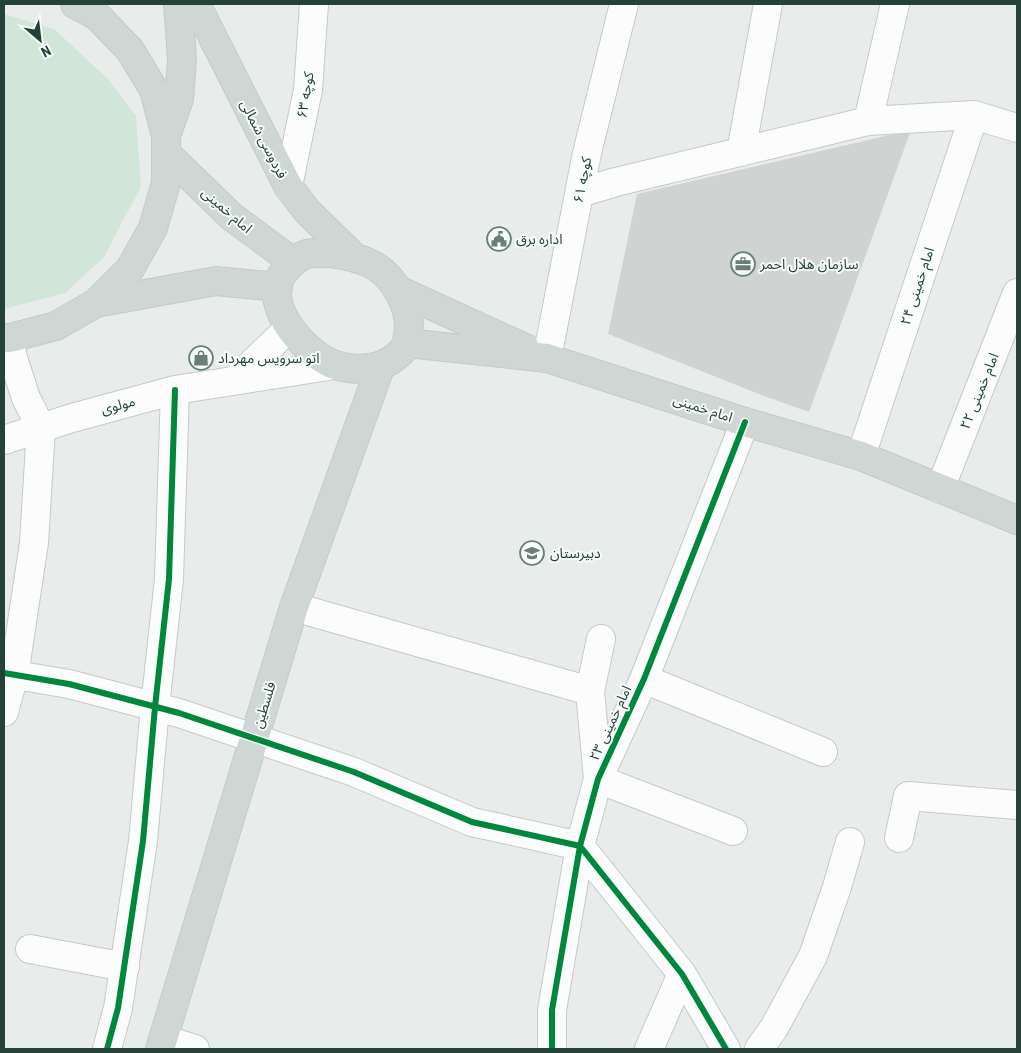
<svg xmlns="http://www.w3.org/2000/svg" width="1021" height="1053" font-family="'Roboto Condensed','Noto Sans Arabic',sans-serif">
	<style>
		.green { fill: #d1e6d8 }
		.building { fill: #cfd4d2 }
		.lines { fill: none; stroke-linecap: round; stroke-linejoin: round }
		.minor-casing { stroke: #c5cac8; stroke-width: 30 }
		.major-casing { stroke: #c3ccc9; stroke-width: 30 }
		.minor { stroke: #fcfcfc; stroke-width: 28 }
		.major { stroke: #cfd7d5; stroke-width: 28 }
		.cycleway-casing { stroke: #f7fbf9; stroke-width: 9 }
		.cycleway { stroke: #00873e; stroke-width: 6 }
		.labels { text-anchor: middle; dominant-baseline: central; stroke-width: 4; stroke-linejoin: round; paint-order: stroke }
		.street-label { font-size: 14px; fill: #24423a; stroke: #f7fbf9 }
		.poi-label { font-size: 14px; fill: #24423a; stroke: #f7fbf9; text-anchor: start }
	</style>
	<rect width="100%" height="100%" fill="#e8edeb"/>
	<path class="green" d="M4,14L54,29L108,79L136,116L141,186L104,257L65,293L4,309Z"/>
	<path class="building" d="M911,130L809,412L764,396L608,334L637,194Z"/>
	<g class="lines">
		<g class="minor-casing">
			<path id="minor" d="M868,121L895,4
				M741,152L768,4
				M288,186L308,90L314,4
				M579,193L616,182L868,121L974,115L1017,128
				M547,358L587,153L624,4
				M235,380L289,328
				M4,440L72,418L175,390L335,365
				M861,456L974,115
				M940,489L1017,293
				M294,607L590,691
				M601,639L590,691L598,779L733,831
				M4,673L69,684L179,713L354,772L472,822L580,846L682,974L726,1049
				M644,679L823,752
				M4,712L14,675L34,543L41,428L26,398L13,358L10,338
				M899,838L908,796L1017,805
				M30,949L125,967
				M163,1039L195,1049
				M107,1049L118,1008L143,841L155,707L169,579L175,390
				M552,1049V1010L580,846L598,779L644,679L745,422
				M649,1049L682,974
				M759,1049L774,1028L813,956L837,887L850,842"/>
		</g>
		<g class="major-casing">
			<path id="major" d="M196,4L288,186L307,211L355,258
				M166,136L179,99L182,59L178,4
				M166,153L232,217L293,262
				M330,253C342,255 355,257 367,262C395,274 415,311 407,341C405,351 393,360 384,364C370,370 350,370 335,365C307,355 263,308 281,276C283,273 286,270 288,267C293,262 300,256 307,254C313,252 323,254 330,253Z
				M398,290L525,348
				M96,303L216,281L278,287
				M4,338H10L56,326L96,303L130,269L153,228L166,183V136L154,90L130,50L97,16L75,4
				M407,343L547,358L745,422L861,456L1017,520
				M160,1049L294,607L381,365"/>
		</g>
		<use href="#minor" class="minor"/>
		<use href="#major" class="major"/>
		<g class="cycleway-casing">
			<path id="cycleway" d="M4,673L69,684L179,713L354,772L472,822L580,846L682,974L726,1049
				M107,1049L118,1008L143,841L155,707L169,579L175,390
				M552,1049V1010L580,846L598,779L644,679L745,422"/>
		</g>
		<use href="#cycleway" class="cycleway"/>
	</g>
	<defs>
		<g id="civic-ring" transform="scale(1.25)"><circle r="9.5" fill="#f7fbf9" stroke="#697e78" stroke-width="1.5"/><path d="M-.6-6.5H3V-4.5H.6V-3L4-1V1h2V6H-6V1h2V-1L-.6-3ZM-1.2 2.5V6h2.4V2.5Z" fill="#697e78"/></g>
		<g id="office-ring" transform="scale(1.25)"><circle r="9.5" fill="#f7fbf9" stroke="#697e78" stroke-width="1.5"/><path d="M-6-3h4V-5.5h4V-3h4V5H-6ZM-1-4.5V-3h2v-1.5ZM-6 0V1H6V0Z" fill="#697e78"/></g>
		<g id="shop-ring" transform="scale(1.25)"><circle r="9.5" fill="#f7fbf9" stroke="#697e78" stroke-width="1.5"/><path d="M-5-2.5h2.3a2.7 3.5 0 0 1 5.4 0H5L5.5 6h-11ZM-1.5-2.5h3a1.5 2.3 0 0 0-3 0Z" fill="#697e78"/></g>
		<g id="school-ring" transform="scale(1.25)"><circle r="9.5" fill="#f7fbf9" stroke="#697e78" stroke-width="1.5"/><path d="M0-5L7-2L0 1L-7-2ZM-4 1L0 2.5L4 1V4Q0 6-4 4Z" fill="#697e78"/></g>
	</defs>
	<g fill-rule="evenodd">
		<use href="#civic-ring" x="499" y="239"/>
		<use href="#office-ring" x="743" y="264"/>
		<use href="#shop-ring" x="201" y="358"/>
		<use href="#school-ring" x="532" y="553"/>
	</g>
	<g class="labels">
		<g class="street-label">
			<text transform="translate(305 95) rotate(-81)">کوچه ۶۳</text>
			<text transform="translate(264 139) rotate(63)">فردوسی شمالی</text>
			<text transform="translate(582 180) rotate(-79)">کوچه ۶۱</text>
			<text transform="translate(227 210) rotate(41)">امام خمینی</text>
			<text transform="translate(917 286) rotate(-72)">امام خمینی ۲۴</text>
			<text transform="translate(979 391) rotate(-68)">امام خمینی ۲۲</text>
			<text transform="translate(118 405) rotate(-15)">مولوی</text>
			<text transform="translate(703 408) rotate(18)">امام خمینی</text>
			<text transform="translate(264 705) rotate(-73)">فلسطین</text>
			<text transform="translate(610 723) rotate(-65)">امام خمینی ۲۳</text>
		</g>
		<g class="poi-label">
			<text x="516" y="239">اداره برق</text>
			<text x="760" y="264">سازمان هلال احمر</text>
			<text x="218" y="358">اتو سرویس مهرداد</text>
			<text x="550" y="553">دبیرستان</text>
		</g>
	</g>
	<rect width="1021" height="1053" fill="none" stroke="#24423a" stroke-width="10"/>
	<g transform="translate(40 40) rotate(152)" stroke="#f7fbf9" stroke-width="4" paint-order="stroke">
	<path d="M0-4L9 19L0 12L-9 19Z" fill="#24423a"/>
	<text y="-8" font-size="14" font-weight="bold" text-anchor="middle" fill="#24423a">N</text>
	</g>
</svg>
